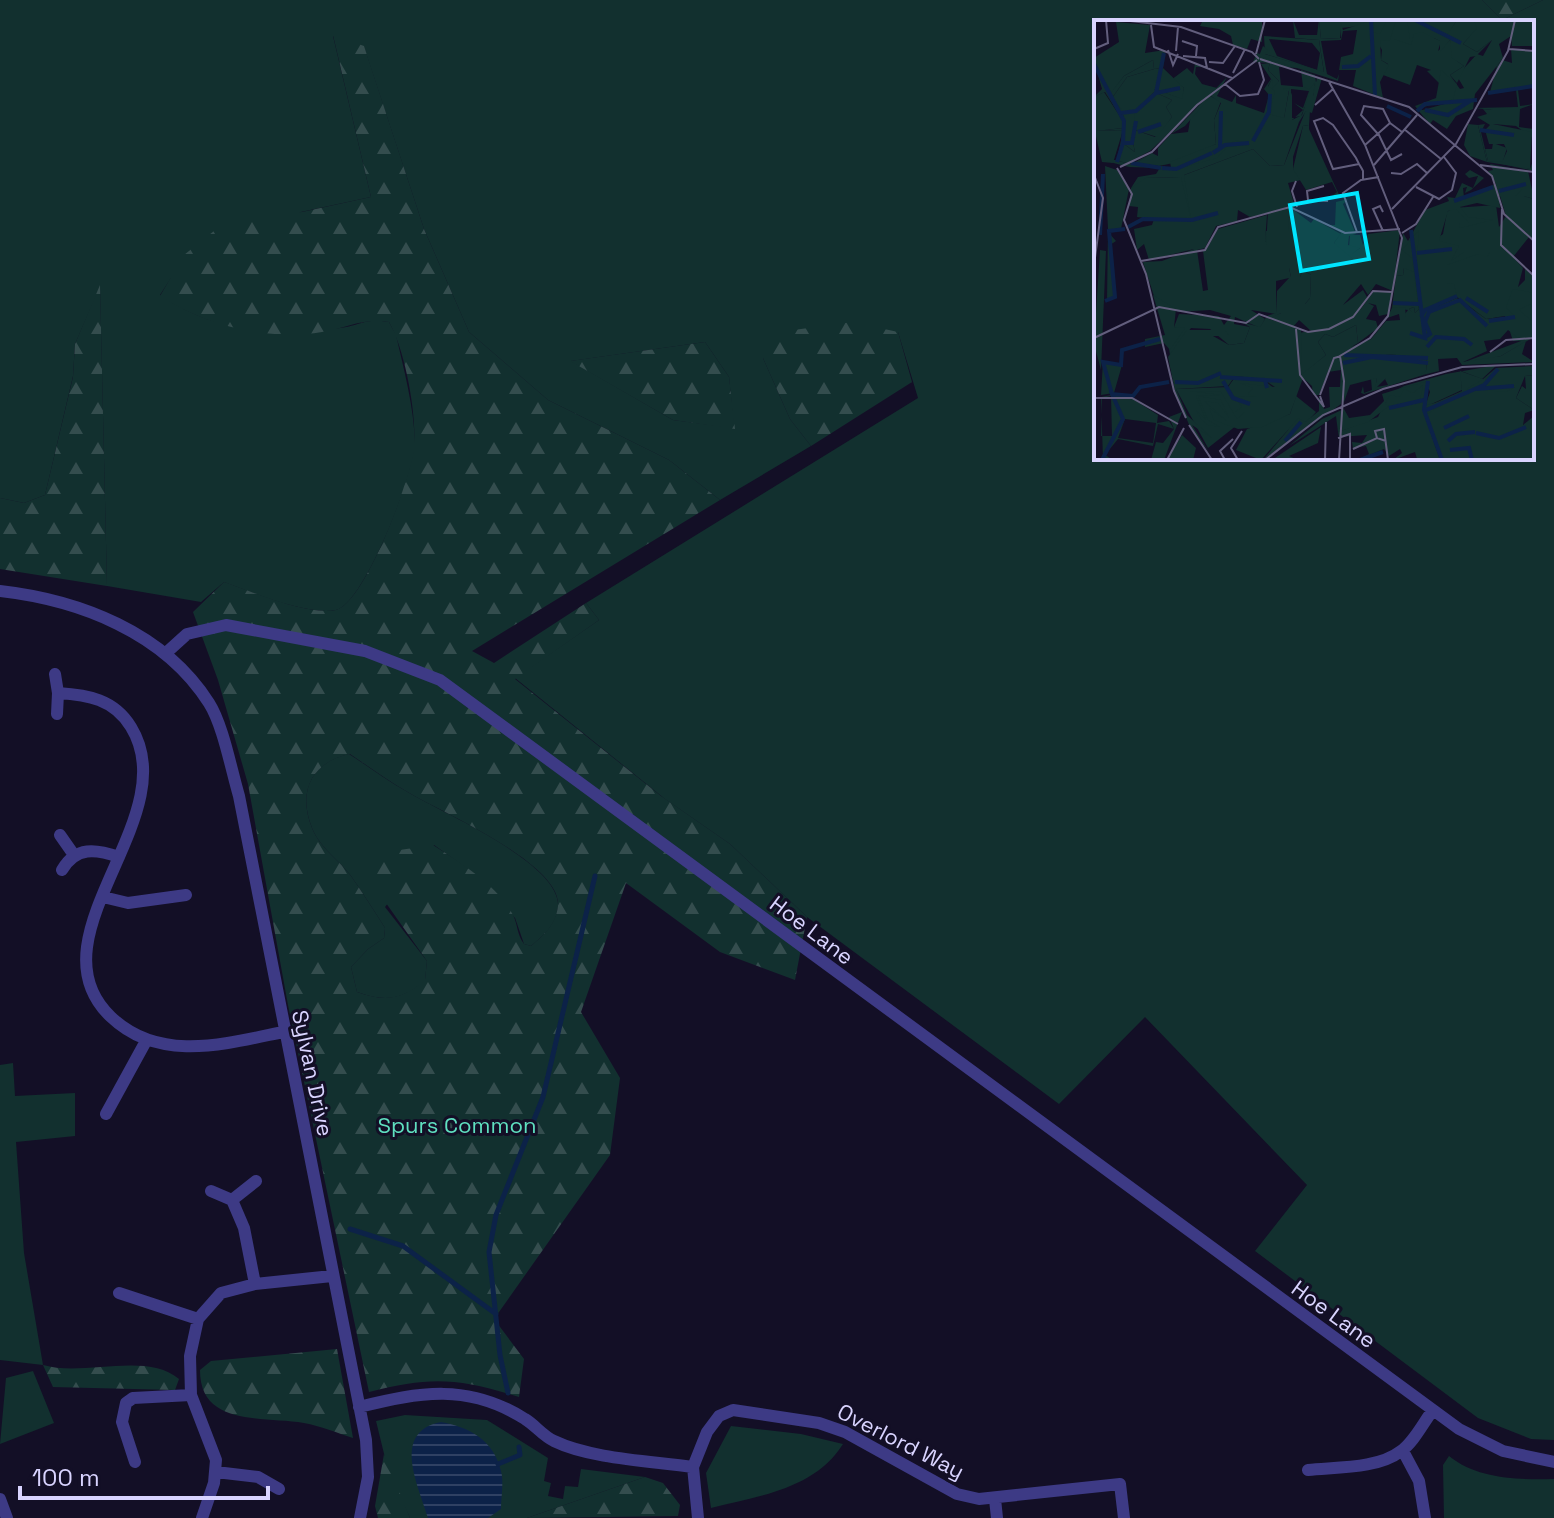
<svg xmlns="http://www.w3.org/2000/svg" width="1554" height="1518" font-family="'Space Grotesk',sans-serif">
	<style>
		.green { fill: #12302f; fill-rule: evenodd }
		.forest { fill: url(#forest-firs); fill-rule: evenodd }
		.water { fill: url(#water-rules) }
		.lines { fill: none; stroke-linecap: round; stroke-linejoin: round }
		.stream { stroke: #0c2248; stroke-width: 5 }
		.minor { stroke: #3d3a85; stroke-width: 12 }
		.labels { text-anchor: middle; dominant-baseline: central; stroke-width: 6; stroke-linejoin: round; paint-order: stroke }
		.street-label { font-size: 22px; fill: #d9d4ff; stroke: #130f26 }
		.park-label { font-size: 22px; fill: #5fe0c0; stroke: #130f26 }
		.inset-river { fill: none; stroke: #0c2248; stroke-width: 4 }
		.inset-road { fill: none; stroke: #625e7d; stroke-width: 2 }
		.view { fill: #00e5ff; fill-opacity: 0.15; stroke: #00e5ff; stroke-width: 4 }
		.inset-edge { fill: none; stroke: #d9d4ff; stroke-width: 4 }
	</style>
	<defs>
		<pattern id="forest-firs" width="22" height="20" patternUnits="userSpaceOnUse" patternTransform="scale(2)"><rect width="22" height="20" fill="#12302f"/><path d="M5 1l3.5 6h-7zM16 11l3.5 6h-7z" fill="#344d4e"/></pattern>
		<pattern id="water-rules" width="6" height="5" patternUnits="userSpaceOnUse" patternTransform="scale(2)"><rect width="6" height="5" fill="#0c2248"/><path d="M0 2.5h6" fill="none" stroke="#2f4163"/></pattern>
	</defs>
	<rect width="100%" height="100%" fill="#130f26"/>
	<path class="green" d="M0,0H1482L1502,20L1543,0H1554V1440L1531,1439L1478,1418L1255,1251L1307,1185L1145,1017L1059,1104L807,917L730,844L665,799L515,678L599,620L586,603L918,398L898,332L763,358L790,419L811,446L720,500L669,460L548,400L469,332L424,229L364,47L333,36L371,197L301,212L171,278L160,295C215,333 276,336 340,328C363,325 363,318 389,322L396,335C404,370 414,407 415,443C415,472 364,604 336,610C308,616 251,592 224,582L201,602L107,586L100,287L75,344L73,376L45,495L24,503L0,498ZM1096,22H1532V458H1096ZM705,342L729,377L734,428L673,420L571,361Z
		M349,754C368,766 386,780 406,791C438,811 562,863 558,907C556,925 544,935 531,946L524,944L515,918L472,872L434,845L385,907L427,961L425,981C402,1000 384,1002 357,992L351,967L368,949L384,938L385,928C374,911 363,893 351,876C339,860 320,848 312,828C297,791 312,762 349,754Z
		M13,1063L15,1096L75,1093V1136L16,1142L24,1253L43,1365L0,1360V1065Z
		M33,1371L54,1423L0,1444L6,1378Z
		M405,1415L487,1420L548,1458L544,1481L551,1483L548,1496L563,1499L565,1486L578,1487L581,1469L645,1477L527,1518H410L388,1470L376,1421Z
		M731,1426L801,1434L843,1444C815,1489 759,1496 711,1508L706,1473Z
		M1449,1456C1477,1479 1519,1480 1554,1479V1518H1444L1443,1465Z"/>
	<path class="forest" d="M1482,0H1543L1502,20Z
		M333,35L364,46L424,229L469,332L548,400L669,460L720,500L472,651L494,663L586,603L599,620L515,679L661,796L730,844L807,917L795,980L720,952L626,883L581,1012L620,1078L610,1155L494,1319L524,1359L519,1397C458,1378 431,1376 369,1392L288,1005L248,784L218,680L193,612L224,582C250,591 309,616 336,610C365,603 412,476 414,447C417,415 405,349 389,322C361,318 348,328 322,332C267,341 206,326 160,296L184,255L229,219L302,212L371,197ZM350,754C368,766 387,780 406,791C438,811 562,863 558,906C556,924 544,935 531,946L524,944C517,935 518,925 513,915C498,886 461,863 433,845C406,851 371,846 369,879L427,961L425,980C402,1000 384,1002 357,992L351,967L368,949L384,938L385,928C374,911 363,893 351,876C339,860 320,848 312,828C297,791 312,762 350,754Z
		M100,285L107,586L0,569V498L24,503L45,495L73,377L75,344Z
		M852,322L898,332L912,382L811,446L790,419L763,358L772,333Z
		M705,342L729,377L735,429L673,420L570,361Z
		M337,1349L353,1438C337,1433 321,1426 304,1423C263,1416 200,1427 200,1370L211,1361Z
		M43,1365C83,1377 147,1351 179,1379L175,1390L53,1387Z
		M384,1454L410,1518H378L375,1506Z
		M645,1477L663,1483L680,1505L678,1516L527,1518Z"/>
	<path class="water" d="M441,1422C469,1427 494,1440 501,1471C504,1482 501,1498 501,1509L488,1518H428C418,1484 391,1432 441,1422Z"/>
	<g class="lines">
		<path class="stream" d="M350,1229L403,1246L496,1314
			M508,1393L500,1355L489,1252L496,1215L543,1097L595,876
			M498,1464L520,1455L519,1447"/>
		<path class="minor" d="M0,591C79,600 164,632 209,703C223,725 231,769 239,796L366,1440L368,1477L360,1518
			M166,653L187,634L226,625L365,651L440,680L1459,1429L1503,1451L1554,1462
			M55,674L58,693C88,695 114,699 131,727C187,818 27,937 111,1017C159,1063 225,1044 283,1032
			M57,714L58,693
			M60,835L74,855
			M62,870C76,846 96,849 119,857
			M103,897L128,903L186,895
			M106,1114L146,1041
			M211,1191L232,1200L244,1228L255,1284L332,1276
			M232,1200L256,1181
			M119,1293L198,1319L221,1293L255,1284
			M198,1319L190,1356L191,1395L216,1460L214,1483L202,1518
			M359,1407C420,1392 468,1383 525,1419C535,1425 543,1436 554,1441C591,1459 652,1461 693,1467
			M1403,1451L1419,1481L1425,1518
			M135,1462L122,1422L126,1403L133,1398L191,1395
			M1308,1470C1336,1467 1378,1469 1401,1451C1414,1442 1423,1423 1433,1410
			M216,1472L258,1477L279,1489
			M0,1499L7,1518
			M995,1499L997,1518
			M698,1518L693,1467L707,1432L719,1416L733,1410L819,1423L845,1432L957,1494L979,1499L1120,1484L1124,1518"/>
	</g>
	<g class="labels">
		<g class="street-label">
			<text transform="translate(812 930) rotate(37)">Hoe Lane</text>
			<text transform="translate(313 1073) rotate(78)">Sylvan Drive</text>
			<text transform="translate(1334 1314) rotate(36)">Hoe Lane</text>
			<text transform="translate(901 1441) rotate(27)">Overlord Way</text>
		</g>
		<g class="park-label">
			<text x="457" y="1125">Spurs Common</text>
		</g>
	</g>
	<g transform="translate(1094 20)">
		<rect width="440" height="440" fill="#130f26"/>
		<path d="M109,0H168V22L157,19L153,29L139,25L137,16L125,9L106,6ZM225,0H363L357,10L381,5L380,0H440V26H418L417,16L405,24L409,38L381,74L379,89L362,96L353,109L339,100L336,104L325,91L354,83L344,78L346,64L333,51L337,50L323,45L316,65L289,55L294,44L287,40L288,30L274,5L247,8L246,18L227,19ZM382,8L369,24L383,32L398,20L389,36L383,34L363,56L370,68L366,69L356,55L370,46L363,41L356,20L344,31L347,21L340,18ZM22,2L56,5L51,33L71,30L69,48L60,49V69L87,78L90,68L77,60L93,48L99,54L101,44L108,47H102L101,54L108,64L123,68L56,131L33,143L24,141L30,124L41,132L39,123L30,121L29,93L41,92V110L61,117L78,97L72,87L78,80L60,72L42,90H27L18,78L33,57L60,49L59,40L30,56L16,75L11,69L0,38L25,22ZM170,16L225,20L230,53L171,34ZM175,19L218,23L226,33L223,50L183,36ZM417,29L440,31V67L424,70L426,86L440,84L426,89L425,107L440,109V119L422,106L399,104L398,90L381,88L424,87L422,70L396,72L403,46L408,40L418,43ZM163,33L206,48L185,47L187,65L209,67L207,50L221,55L223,70L217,76L221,63L207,96L196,98L195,70L190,99L174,94V67L178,58L180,64L185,61L174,50L176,43L159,42ZM197,69L215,71L209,88L200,83L209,90L198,100ZM10,72L29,101V108L3,111L29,110L19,143L8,142L0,108V77ZM116,76L127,81L120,100L122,124L89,141L65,146L42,143L58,133L64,136V128L77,114L94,112L97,95ZM217,77L215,105L209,106L199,137V149L205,152L211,167L207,160L194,163L201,187L156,197L144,190L143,201L122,206L111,228L103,230L109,271L114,270L109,231L113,228L124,209L173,195L171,222L172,211H194L192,192L197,188L217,203L220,199L247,214L240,223L252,228L259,240L257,234L266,228H255L256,215H266L269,225L274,214L306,210L299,271L282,264L274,275L267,264L249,285L269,270L273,277L266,290L280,271L298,272L294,294L285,296L282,285L274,283L280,286L272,299L282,301L284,308L264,323L262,305L239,317L231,314L224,322L232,335L207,356L204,313L217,311L205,300L199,307L174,298L187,293V284H211L216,278L217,255L209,250L206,257H197L195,248V258L182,261V294L157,290L171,299L166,308L141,297L140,304L156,307L150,323L135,325L116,309L97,308L76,335L74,323L85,309L80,307L85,294L125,296L130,305L137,296L116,290L84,292L60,276L49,242L68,241L100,229L55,240L50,224L43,230L40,209L58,205L60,199L43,197L44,187L35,186L37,168L48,158L85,157L159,129L176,146L190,145ZM374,104L384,105L393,142L376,136L370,125ZM399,123L413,128L409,141L436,149L440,138V151L394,141L391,129H398ZM11,146L23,150L35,169L27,209H14ZM430,168V176L440,179V221L435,217L419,237L429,248L424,267L431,260V249L440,257V317L407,336L395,339L368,343L427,321H419L411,296L392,299L363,277L336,290L347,281L352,245L362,231L352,227L338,230L354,240L339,245L341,239L331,237L335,232L328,229L349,214L353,192L359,188L402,185L405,207L412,196L406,176ZM310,248H320L325,289L321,293L320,287L315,289L325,297L307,299L314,290L298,288L302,256L309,255ZM292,334L332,338L333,351L326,356L270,374L267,373L269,366L270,373L278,370L277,359L265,361L276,357L283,358L282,367L294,365L291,359L284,361L292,358ZM9,341L28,345L20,373L7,375ZM403,345L388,359L367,351L368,370L331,387L336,372L332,362L329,390L346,440L323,439L321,432L299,440L308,433L306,429L295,436L290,429L263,440L275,434L272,426L259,428L258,422L268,423L273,415L245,417L244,412L284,397L295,374L310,366L352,354ZM440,355V390L422,378L428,366L432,369L431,356ZM142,356L169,359L184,372L169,378L166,387L172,390L157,394L114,428L82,369L134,367ZM22,374L39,379L64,395L63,403L75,401L80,409L64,404L59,426L24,419L11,435L19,440H9L7,377ZM17,376L18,416H7L8,378ZM31,399L62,403L59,423L24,418ZM202,376L222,392L214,401L194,410L167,440L142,430L153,409L196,394ZM227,407L224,423L195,436L204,440H178ZM88,415L102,428L99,440H73Z" fill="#12302f" fill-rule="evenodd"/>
		<path d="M199,0L205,15H223L225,0L227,19L247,18L246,0L249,10L278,0L281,6L277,12L286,14L293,0H302L296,20L286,21L287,40L295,45L286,62L289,78L259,66L262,50H245L247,37L259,34L263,10L249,11L247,20L227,21L233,54L243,59L245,54L244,61L165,36L169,26L174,30L171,34L230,52L225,20L201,18ZM313,0L327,1L353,15L363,0H380L383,8L369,24L383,32L398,20L382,36L376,37L363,63L356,55L370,46L358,38L356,20L346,32V21L328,12L320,14L317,25L300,19H316ZM59,40L60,49L69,48L90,68L88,79L60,69V49L33,57L18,78L28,90H42L60,72L78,80L72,87L78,97L63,117L41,110L40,92L29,94L30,121L39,123L41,132L30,124L24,141L38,144L56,134L43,143L65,148L35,147L8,140H23L29,110L3,111L29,108V101L11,72L0,77L8,69L0,41L15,75L30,56ZM176,43L174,50L185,61L179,68L178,59L174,66L181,71L175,94L190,98L195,71L189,69L195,68L198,75V100L208,95L216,70L210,67L216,69L221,62L219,76L223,58H228L218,93L212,91L205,102L190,145L176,146L159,129L90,155L97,200L87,157L52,158L37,168L44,157L62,154L67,146L77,148L76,142L122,124L120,100L127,83L117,76L91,106L77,114L133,57L123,76L138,82L142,75V83L170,93L175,75L170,69L177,59L167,44ZM347,50L363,64L359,79L326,88L334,95L330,97L321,86L342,78ZM389,89L399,90V104L438,112L436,149L393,142L384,105L391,104L387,112L394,141L408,142L413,131L410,124H395L391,110L396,105L383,97L393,94ZM215,105V109L247,179L244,175L234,179L243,172L238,162L212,170L199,149L209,106ZM396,144L434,151L440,179L429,176V169L421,176H405L406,188L383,183L366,187L374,197L399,200L366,208L365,203H375L362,189L354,191L345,221L365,226L357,241L370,232H396L393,237L384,234L353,245V263L360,264L363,277L339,288L363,278L392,299L420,296L412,287L419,269L440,273V289L436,284L425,290L438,301L440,317L428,321L414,310L406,319L390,321L393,331L369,342L407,336L432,321L428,334L440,342L368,345L363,338L344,339L345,351L325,356L333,350L332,338L292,334V358L281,369L283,358L256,365L250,382L248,378L247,384L169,440L204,398L211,402L225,391V376L230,389L236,387L235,367H246L247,350L234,352L225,375H219L218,366L209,358L196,394L168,407L144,409L120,400L115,388L133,401L110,381L124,383L135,398L127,380L104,376L114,400L126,407L114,405L107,399L102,390L112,400L102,376L127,375L96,371L127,372L143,399L151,392H141L148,387L140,376L163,377L154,374L159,368L146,363L181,367L169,359L141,356L134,366L82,369L93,395L118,418L98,405L115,432L96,407L81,371L74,337L93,310H131L135,316H119L135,325L150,323L156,307L147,302L166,307L173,296L182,293L183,271L195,258V248L197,257H206L209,250L217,255L216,278L211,284H187V293L175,299L207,309L208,354L232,335L224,322L231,314L239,317L262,305L264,323L257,327L277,319L292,301L306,300L305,294L293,298L298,288L311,287L312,297H323L315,289L320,287L321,293L325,289L320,252L310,248L309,255L302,256L309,213L314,221L331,190L355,181L353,177L361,178L368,163L379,168L384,156L375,158L371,154L376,150L390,158L377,170L371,173L373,167L369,168L370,177L402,164L394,151L399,150ZM254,179L249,184L262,214L255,216L254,225L266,228L258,234L260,240L240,223L247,213L233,205H241L242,182ZM195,186L194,211H173L172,226L174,192ZM14,212L22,221L16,225L22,278L13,281ZM6,230L12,231L7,350L0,324ZM59,275L82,289L80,307L91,308L76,330L70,323L51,327V319L71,315ZM440,346V355L431,356L422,378L440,390L431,393L429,405L440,396V440H346L329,388H297L326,381L329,365L319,373L310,369L306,377L296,375L291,384L295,386L274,402L244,412L242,396L195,426L228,399L250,389L255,398L276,395L290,381L288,374L304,369L335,361L332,387L368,371L366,351L389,359L402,348ZM88,392L70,440H57L62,422L69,423L80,409L75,397Z" fill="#12302f"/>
		<path d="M143,120L153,125L133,127L123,138L79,150ZM325,210L323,241L325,291L318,238L308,230ZM400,353L387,369L419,364L421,367L412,372L376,369L331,395L332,385L354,380Z" fill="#12302f"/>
		<path class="inset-river" d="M277,0L281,75M321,0L367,23M0,44L30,101L29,123M248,47L264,46L277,36M62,73L70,33M394,73L440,66M293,86L317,97M331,90L354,95L376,81M323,91L331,84L383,80M27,93L42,91L62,73L86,68M386,110L420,115M44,112L67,104M159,121L175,92L176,74M126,128L127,91M119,133L131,125L155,123M23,142L29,123H38L42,101M37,143L67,148M68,148L82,149L118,133M405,171L432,164M360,181L399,167M34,207L49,199L98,200L124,193M6,215L9,154M323,233L358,229M372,278L394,292M11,281L21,277L15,211L31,209M299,283L325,284M327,297L331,290L363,276M395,301L421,297M316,313L331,318L317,210M331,317L336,314L331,302L335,292L366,280L393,306M333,327L342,317L370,319L378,325M250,335L334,338M249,343L278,337L334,343M126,357L171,360M129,361L139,378L156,384M334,361L330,390L348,440M81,362L104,363L127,353M173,368L171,360L188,361M382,369L420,366M18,374L9,342L27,345L28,330L66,319M295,388L330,380M330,391L390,365L404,349M350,408L375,396M382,413L405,418L432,407M191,421L207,402M354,421L362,414L381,412M356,430L375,428L378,440M8,440L29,399L18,374L39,376L46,367L75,362M266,440L289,432"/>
		<path class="inset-road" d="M28,0L87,7L158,32L165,39M57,5L60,27L138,58M88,21L103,26L102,36M0,29L14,23L12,0M415,29L440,31M74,30L79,45L84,34M82,31L84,7M162,34L171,0M89,36L111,38L113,48M166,39L315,87L398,156L410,194L440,221M115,42L129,43L141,26M139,53L151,29M235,62L271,125L308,218L294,296L276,318L246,336L250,361L245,440M131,64L146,76L164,74L170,60L165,42M221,85L239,69M310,109L347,139M284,113L297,140L308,134M284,114L267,95L270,86L289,89L296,103M271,125L296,103L308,112M265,144L239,149L220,101L229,98L239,105L262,138L265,144L268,149L269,151V159M280,145L323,95M386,145L440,152M26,147L58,132L103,85L163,40M23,148L38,174L30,200L52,254L80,371L92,398M297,153L307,154L323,144L333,153M0,155L9,178L0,245M202,161L198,171L203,187M230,166L213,171L214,180L234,181M322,167L345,179L358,170L362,153L350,137M298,189L362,124L414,31L421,0M408,189L407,225L440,256M289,192L286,186L279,189L289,211M263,212L249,173L267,160L285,157M308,213L322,204L339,177M47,241L111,230L124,207L196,187L251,213L306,209M202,309L206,355L230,387L226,376M0,318L65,287L152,303L165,294L214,312L235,309L259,297L279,271L298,272M396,332L412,320L440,318M226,375L240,338L247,336M0,378H38L84,404M95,405L118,440M244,418L256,414V440M283,418L281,411L290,409L294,440M259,429L283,418L292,421M73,440L90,408M131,440L126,431L139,419M144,440L137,428L148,411M171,440L229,395L289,369L368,347L440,344M231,440L232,402"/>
		<path class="view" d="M263,173L275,239L207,251L196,185Z"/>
		<rect width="440" height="440" class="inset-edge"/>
	</g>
	<path d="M20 1486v12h248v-12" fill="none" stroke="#d9d4ff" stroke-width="4"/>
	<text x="32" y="1486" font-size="24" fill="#d9d4ff" stroke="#130f26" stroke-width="6" paint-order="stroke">100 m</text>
</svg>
